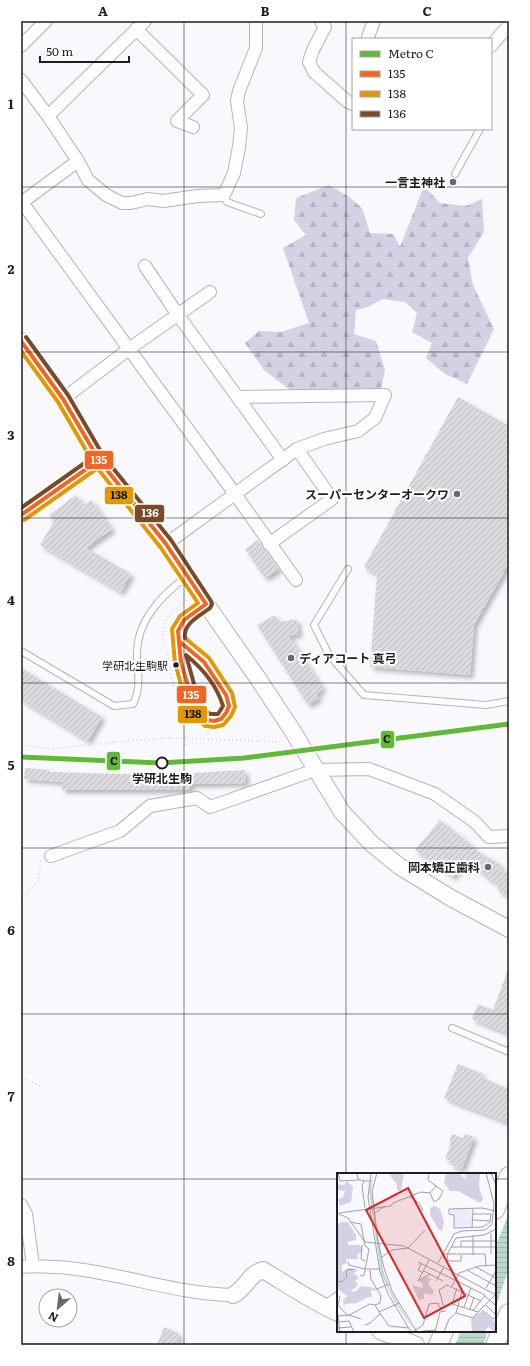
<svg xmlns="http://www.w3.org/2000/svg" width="530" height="1366" font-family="Literata,'Noto Sans JP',serif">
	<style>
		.forest { fill: url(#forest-firs) }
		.water { fill: url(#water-rules) }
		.building { fill: url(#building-hatch); filter: url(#shadow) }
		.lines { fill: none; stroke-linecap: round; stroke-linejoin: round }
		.lane-casing { stroke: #b5b4b7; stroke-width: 8 }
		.street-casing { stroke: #b5b4b7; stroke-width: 14 }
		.secondary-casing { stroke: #b5b4b7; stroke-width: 18 }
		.primary-casing { stroke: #b5b4b7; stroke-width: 20 }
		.path { stroke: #dad9db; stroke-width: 2; stroke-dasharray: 1 3; stroke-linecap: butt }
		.lane { stroke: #fefeff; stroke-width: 6 }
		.street { stroke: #fefeff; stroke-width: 12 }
		.secondary { stroke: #fefeff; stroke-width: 16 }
		.primary { stroke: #fefeff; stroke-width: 18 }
		.bus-1-casing { stroke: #fff; stroke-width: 7 }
		.bus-2-casing { stroke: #fff; stroke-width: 7 }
		.bus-3-casing { stroke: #fff; stroke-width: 7 }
		.bus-1 { stroke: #f26522; stroke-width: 4 }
		.bus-2 { stroke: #e19803; stroke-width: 4 }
		.bus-3 { stroke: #7a4b2a; stroke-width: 4 }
		.metro-1-casing { stroke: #fff; stroke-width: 8 }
		.metro-1 { stroke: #61b839; stroke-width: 5 }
		.grid { fill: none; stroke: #1e1c21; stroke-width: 1; stroke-opacity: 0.55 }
		.poi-dot { fill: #6b696e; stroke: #fff; stroke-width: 1.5 }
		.bus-dot { fill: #1e1c21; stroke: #fff; stroke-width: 1.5 }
		.stop-dot { fill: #fff; stroke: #1e1c21; stroke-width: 2 }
		.labels { text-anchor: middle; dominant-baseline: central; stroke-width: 4; stroke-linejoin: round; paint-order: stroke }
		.bus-label { font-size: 11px; fill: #1e1c21; stroke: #fff; text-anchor: end }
		.poi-label { font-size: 12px; font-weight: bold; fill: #1e1c21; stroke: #fff; text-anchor: end }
		.stop-label { font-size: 12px; font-weight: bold; fill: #1e1c21; stroke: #fff }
		.inset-road { fill: none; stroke: #a1a0a4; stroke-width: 1 }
		.view { fill: #d62828; fill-opacity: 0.15; stroke: #d62828; stroke-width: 2 }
		.inset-edge { fill: none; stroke: #1e1c21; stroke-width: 2 }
		.line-badge { stroke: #fff; stroke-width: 1.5 }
		.badge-label { font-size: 11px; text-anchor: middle; font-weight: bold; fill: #fff }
		.pale-badge-label { font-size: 11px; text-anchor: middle; font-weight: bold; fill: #111 }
		.neatline { fill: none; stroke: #1e1c21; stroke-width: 1.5 }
		.grid-label { font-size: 13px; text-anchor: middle; font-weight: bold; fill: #1e1c21 }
	</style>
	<defs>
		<pattern id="forest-firs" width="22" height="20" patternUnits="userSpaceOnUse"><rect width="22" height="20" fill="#d6d0e4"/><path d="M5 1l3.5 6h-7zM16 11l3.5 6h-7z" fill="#b7b2c3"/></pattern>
		<pattern id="water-rules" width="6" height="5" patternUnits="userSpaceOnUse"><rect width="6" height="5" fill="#bbd8ce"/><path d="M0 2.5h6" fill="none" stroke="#a0b9b1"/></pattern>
		<pattern id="building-hatch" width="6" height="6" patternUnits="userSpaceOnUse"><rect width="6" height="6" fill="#dbdade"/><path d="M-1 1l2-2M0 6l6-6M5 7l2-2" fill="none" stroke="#bcbabe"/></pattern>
		<filter id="shadow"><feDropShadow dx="3.5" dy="3.5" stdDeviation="2" flood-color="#0004"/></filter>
	</defs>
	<rect width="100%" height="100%" fill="#f9f8fc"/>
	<path class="forest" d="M329,185L349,197L362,208L370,233L393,234L400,247L424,186L440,203L466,206L482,199L484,232L468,258L473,285L494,329L467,384L445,374L426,358L432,343L412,332L417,313L405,302L383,299L368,307L356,310L354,334L376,341L385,370L381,389L344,403L308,389L290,390L264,370L245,343L259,331L281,332L309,323L283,248L306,235L294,220L296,198Z"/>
	<path class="water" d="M509,1213V1268L495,1309V1248Z
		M461,1331H488L483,1345H455Z"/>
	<path class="building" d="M458,397L509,426V563L474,625L470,675L370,667L377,574L364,567Z
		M76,495L84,505L91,500L112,529L86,548L131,574L121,592L40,545L54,521L49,515Z
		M258,540L263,549L279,569L265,578L245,549Z
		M275,615L279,622L297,619L299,634L289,636L323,689L316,694L319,698L308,705L257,625Z
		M21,668L102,717L88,741L21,700Z
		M25,768L49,770V772L125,774H177L245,770L246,783L191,784L189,790H62V782L24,779Z
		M440,820L473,846L472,848L501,865L500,869L507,873L509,869V897L497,890L499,887L496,885L497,883L485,877L486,875L478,870V868L464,861L453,877L415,850Z
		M508,970H509V1034L472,1019L478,1004L493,1010Z
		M458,1064L483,1074L481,1077L509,1089V1123L444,1098Z
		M452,1134L463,1138L465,1134L474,1137L462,1169L451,1165L452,1161L445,1159L451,1143H449Z
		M164,1327L178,1333L179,1345H157Z"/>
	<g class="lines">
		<g class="lane-casing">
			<path id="lane" d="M455,174L480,129
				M224,195L227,202L261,214
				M348,569L314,625L329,655L364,695L486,705L509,701
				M180,642L204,662L226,695L229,706L226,713L221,719L214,721L207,720L198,711L188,686L181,662L178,631L184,620L206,604
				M21,651L114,706L133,704C141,689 138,673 137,656C136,621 161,596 187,576
				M452,1028L509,1052"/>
		</g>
		<g class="street-casing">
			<path id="street" d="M321,21L325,27L313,50L309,62L314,72L348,102L353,104
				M136,29L203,95L177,121L193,127
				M368,37L374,21
				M21,46L46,21
				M491,46L509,25
				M21,80L48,116L78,161L88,180L106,195L122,203H131L148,199L163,201L198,196L224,195L234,173L239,147L241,128L237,101L239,91L256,48V21
				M48,116L145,21
				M21,201L235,494L296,580
				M21,203L78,161
				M145,266L178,315L283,460
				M63,399L129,349L210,292
				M166,544L297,449L324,439L358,431L375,418L385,395L237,397
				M269,544L332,499L297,449
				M51,856L120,831L150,806L197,798L210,807L315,770L369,769L435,794L475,822L489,837L509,836
				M21,1205L26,1214L33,1265
				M21,1267C34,1265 44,1267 57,1267C117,1271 173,1294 233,1295
				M326,1307L338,1298"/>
		</g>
		<g class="secondary-casing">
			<path id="secondary" d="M21,341L63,399L99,460L166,544L206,604L257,677L292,730L342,812L371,843L399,866L451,898L509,929
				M21,515L99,460
				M233,1295C246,1289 248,1274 263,1270C288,1285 311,1301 338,1313
				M380,1331L416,1345"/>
		</g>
		<g class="primary-casing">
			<path id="primary" d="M495,1210L509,1176
				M438,1345L444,1331
				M495,1345L509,1313"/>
		</g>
		<path class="path" d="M186,600L167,617L162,635L186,738L278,742
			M21,745L48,749L127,741L163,738H186L185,747
			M21,899L38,881L41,861
			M21,1077L47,1089"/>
		<use href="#lane" class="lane"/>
		<use href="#street" class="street"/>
		<use href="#secondary" class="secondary"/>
		<use href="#primary" class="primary"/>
		<g class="bus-1-casing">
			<path id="bus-1" d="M21,341L63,399L99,460L166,544L206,604L184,620L178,631L181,662L188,686L198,711L207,720L214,721L221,719L226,713L229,706L226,695L204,662L180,642
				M21,515L99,460"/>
		</g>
		<g class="bus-2-casing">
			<path id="bus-2" d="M21,351L58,402L94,464L161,548L198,603L180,616L172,629L175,663L182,688L193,715L205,726L214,727L223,725L231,716L235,707L232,693L209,658L185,638
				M24,520L102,465"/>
		</g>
		<g class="bus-3-casing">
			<path id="bus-3" d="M26,337L68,395L104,457L171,540L211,601L212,604L210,608C200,616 183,623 185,638
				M21,508L96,455
				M186,655C202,668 217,686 223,706L218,714H210L203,708L194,684Z"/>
		</g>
		<use href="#bus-1" class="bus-1"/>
		<use href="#bus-2" class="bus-2"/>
		<use href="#bus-3" class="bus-3"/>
		<g class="metro-1-casing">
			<path id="metro-1" d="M21,757L160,763L244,758L509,724"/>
		</g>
		<use href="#metro-1" class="metro-1"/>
	</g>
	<path class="grid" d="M184,21V1345M346,21V1174M21,187H509M21,352H509M21,518H509M21,683H509M21,848H509M21,1014H509M21,1179H338M495,1179H509M346,1331V1345"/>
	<g class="poi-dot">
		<circle cx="453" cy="182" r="4"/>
		<circle cx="457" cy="494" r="4"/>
		<circle cx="291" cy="658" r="4"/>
		<circle cx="488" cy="867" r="4"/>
	</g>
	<circle class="bus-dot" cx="176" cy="665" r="3.5"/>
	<circle class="stop-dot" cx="162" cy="763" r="5.5"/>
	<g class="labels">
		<g class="bus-label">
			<text x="168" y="665">学研北生駒駅</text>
		</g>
		<g class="poi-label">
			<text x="445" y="182">一言主神社</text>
			<text x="449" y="494">スーパーセンターオークワ</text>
			<text x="299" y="658" text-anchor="start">ディアコート 真弓</text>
			<text x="480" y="867">岡本矯正歯科</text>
		</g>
		<g class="stop-label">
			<text x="162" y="778">学研北生駒</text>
		</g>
	</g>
	<g transform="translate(337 1173)">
		<rect width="159" height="159" fill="#f9f8fc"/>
		<path d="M54,0H67L64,17H60V11L53,3ZM109,0H122L128,6L129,0H143L142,14L146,26L143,30L121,18H113L107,10ZM10,8L16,14L14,29L3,33L1,26L6,24L8,18L0,17V11L7,12ZM97,33L103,36L107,49L105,58L102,57L93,42V35ZM4,49H11L19,62V67L11,69V72H23L26,78L20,82L21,86H9L10,90L5,92V99L12,95L21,97L17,100L22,105L18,108L21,112L14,118L18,119L24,113L38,115L40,118L34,117L35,124H31L20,130L8,131L7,135L6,127L10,123L0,115V52ZM89,104L95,106L91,110L97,119L95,122L87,120V126L82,127L75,112L85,115L86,111L82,108ZM145,138L159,150V159L151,154L147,159H135L134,146Z" fill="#d6d0e4"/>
		<path d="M116,35L135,37V53L118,54L117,41L113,40Z" fill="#efebfa"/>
		<path d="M36,0L34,18L46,97L53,117L78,159L55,124L44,100L32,17Z" fill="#bbd8ce"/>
		<path class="inset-road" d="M1,0L3,8L22,7M20,0L21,6L27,8M34,0L31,24L43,99L51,121L74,159M40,0L35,18L41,68L47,95L55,118L80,159M154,0L159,12M93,20L97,29L102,26L106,18L99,13M73,24L82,30L86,38M28,35L25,13L27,8H34M0,40L11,45L28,69L67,73L159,122M2,40L54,33L56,30L84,19L93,20L99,13L91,7L92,0M38,40L48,33M136,41H154L153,49L146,54L117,55V42L112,41V36L145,35L159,38M136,47L153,48M13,49L24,51L28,73L32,76L27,102L23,103M135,55L136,36M154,60V81M136,62V82M25,72L24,86L28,88M114,74H159M124,74V68H159M106,81H148L149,92M124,82V88H111L110,82L119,65L147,62L159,56M45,84L55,77L71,75L88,57M92,87L81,108L93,101M11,89L12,92L28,96H43M81,89L146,121L159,133M101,90L117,61L125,58L148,57L155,51L157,31L149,0M84,91L81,97L86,100M139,94L159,105M33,97L34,106L44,123L43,130L38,132M130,97L159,113M87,98L106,108M0,108L4,109L10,104L9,97L18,96M99,108L107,94M115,113L122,100L142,93L159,92M120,115L115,131L141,139L159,121M149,115L159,98M40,116L52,111M0,122L3,124L1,132L11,143M149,132L159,142M0,134L3,159M127,134L134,115M133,136L137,124M136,137L148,123M145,137L156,146L159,144M42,139L52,153L72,155M119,140L136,145L141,139M12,142L24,146M0,143L12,142L33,131L38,132L42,139L62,130M0,149L12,148L17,159M28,152L33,150L43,141M0,155L14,154M86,158L99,157M76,159L86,152L92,131L101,130L102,134L107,135L102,117L110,112L144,128M98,159L103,139L109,138M107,159L112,146L119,140L125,118"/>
		<path class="view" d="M71,15L128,123L87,145L29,37Z"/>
		<rect width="159" height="159" class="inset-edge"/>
	</g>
	<g class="line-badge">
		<rect x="84" y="450" width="30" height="20" rx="4" fill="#f26522"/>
		<rect x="104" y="486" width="30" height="19" rx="4" fill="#e19803"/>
		<rect x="134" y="504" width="31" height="19" rx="4" fill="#7a4b2a"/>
		<rect x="176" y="685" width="31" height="19" rx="4" fill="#f26522"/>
		<rect x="177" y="705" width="31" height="19" rx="4" fill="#e19803"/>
		<rect x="380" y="730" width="15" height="19" rx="4" fill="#61b839"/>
		<rect x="106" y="751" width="15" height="20" rx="4" fill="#61b839"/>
	</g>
	<g class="badge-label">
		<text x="99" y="464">135</text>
		<text x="150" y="517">136</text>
		<text x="191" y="699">135</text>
	</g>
	<g class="pale-badge-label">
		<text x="119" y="499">138</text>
		<text x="193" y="718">138</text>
		<text x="387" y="743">C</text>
		<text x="114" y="765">C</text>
	</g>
	<rect width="530" height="1366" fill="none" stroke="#ffffff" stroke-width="44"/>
	<rect x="352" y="38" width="140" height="92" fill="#ffffff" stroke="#a5a4a6"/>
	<rect x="360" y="51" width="20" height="6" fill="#61b839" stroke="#a5a4a6"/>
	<text x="388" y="58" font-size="12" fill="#1e1c21">Metro C</text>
	<rect x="360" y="71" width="20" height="6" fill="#f26522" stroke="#a5a4a6"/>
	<text x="388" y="78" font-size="12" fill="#1e1c21">135</text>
	<rect x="360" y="91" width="20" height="6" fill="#e19803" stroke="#a5a4a6"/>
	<text x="388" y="98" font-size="12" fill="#1e1c21">138</text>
	<rect x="360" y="111" width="20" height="6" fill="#7a4b2a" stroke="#a5a4a6"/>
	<text x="388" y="118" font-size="12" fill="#1e1c21">136</text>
	<g transform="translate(58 1308) rotate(208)"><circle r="19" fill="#ffffff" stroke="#a5a4a6"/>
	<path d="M0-3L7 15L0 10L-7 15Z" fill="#6b696e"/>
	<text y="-6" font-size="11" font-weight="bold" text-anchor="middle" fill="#1e1c21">N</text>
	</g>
	<path d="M40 56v6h89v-6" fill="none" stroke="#1e1c21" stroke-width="2"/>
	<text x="46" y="56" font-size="12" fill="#1e1c21" stroke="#ffffff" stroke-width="3" paint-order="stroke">50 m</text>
	<rect x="22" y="22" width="486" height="1322" class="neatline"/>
	<g class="grid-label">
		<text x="103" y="16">A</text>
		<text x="265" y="16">B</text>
		<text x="427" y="16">C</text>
		<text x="11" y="109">1</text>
		<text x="11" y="274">2</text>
		<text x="11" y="440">3</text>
		<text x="11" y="605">4</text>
		<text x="11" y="770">5</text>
		<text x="11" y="935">6</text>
		<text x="11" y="1101">7</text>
		<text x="11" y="1266">8</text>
	</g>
</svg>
